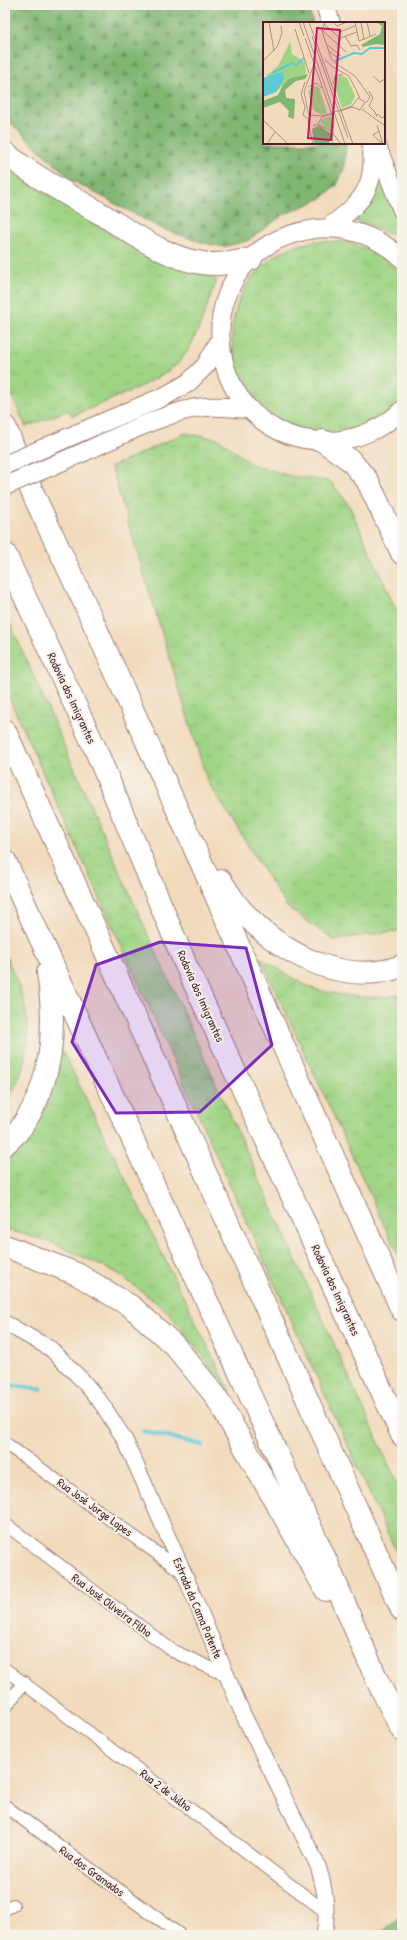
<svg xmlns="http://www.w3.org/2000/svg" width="407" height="1940" font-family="'Patrick Hand',sans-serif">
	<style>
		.grass { fill: url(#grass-tufts); stroke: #747a58 }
		.forest { fill: url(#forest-firs); stroke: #646a4e }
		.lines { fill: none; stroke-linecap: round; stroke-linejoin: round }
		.stream { stroke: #5dc9d6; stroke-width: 4.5 }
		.minor-casing { stroke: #9e7d74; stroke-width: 14 }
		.tertiary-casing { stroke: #9e7d74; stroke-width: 17 }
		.secondary-casing { stroke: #9e7d74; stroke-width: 20 }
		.motorway-casing { stroke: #9e7d74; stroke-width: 24 }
		.minor { stroke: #fff; stroke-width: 12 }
		.tertiary { stroke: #fff; stroke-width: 15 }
		.secondary { stroke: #fff; stroke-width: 18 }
		.motorway { stroke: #fff; stroke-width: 22 }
		.secondary-bridge-casing { stroke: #9e7d74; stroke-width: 20; stroke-linecap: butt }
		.secondary-bridge { stroke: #fff; stroke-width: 18 }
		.marked { fill: #7b2cbf; fill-opacity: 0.2; stroke: #7b2cbf; stroke-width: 3; stroke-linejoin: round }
		.labels { text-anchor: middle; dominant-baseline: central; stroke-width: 4; stroke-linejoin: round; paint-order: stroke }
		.street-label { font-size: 12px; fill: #4a1f2b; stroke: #f7f3e8 }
		.inset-river { fill: none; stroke: #5dc9d6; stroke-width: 2 }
		.inset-road { fill: none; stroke: #af9083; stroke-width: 1 }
		.view { fill: #c2185b; fill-opacity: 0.15; stroke: #c2185b; stroke-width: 2 }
		.inset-edge { fill: none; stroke: #4a1f2b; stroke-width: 2 }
	</style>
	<defs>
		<pattern id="grass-tufts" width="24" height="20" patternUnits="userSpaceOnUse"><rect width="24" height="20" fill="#9fd484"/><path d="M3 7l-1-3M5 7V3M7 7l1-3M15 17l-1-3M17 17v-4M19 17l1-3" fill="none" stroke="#8ab672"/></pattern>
		<pattern id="forest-firs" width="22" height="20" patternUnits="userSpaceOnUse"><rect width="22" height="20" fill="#7fb672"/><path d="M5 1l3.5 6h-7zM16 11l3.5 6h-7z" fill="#6a935e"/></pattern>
	</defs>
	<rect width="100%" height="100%" fill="#f7f3e8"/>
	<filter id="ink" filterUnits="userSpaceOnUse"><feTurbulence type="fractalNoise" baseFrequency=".025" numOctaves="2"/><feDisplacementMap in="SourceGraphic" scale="8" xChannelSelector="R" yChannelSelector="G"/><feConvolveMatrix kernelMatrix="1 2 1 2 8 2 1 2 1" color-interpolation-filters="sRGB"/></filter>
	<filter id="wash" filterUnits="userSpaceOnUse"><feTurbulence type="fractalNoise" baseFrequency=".012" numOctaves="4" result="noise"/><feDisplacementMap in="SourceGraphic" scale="16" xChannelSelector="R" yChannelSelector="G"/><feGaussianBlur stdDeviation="0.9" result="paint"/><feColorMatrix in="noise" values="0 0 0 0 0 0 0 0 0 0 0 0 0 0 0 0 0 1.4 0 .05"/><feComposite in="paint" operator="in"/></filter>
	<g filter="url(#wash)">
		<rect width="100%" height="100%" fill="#f2dbbd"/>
		<path class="grass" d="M5,168L151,259L181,269L208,275L217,280C206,306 199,337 181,360C166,379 97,405 72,416L69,410L26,427L5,380Z
			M378,174C388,191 400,212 395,232L389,234L364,223L348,220Z
			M315,241L347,242L377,253L402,274V398C397,403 391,410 385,415C372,424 355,429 340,431C235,445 189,306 283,251C292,246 305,244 315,241Z
			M185,433L219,439L251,464L290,476L330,481L349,505L402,623V930L333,940L286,906L207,780L111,467Z
			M5,612L132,899L402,1494V1565L5,689Z
			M5,954C23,993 35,1022 23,1066C20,1079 11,1093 5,1105Z
			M260,957C275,966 289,977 305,985C325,995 382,1002 402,993V1204L400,1259Z
			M60,1046L243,1418L202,1355L167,1311L119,1274L51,1242L5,1229V1164L29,1137L47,1104Z"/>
		<path class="forest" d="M5,5H308L313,23H264V143H346L344,169L337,185L322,198L283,215L247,241L223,247L204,243L160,228L73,181L5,118Z
			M402,1915V1935H379Z"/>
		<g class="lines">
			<path class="stream" d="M5,1385L41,1389
				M143,1431L202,1445"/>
		</g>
	</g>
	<g filter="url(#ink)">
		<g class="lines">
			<g class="minor-casing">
				<path id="minor" d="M5,1443L184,1573
					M5,1524L173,1651L226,1675
					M5,1669L326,1912
					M5,1708L24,1682
					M5,1806L180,1935
					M5,1909L13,1905"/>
			</g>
			<g class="tertiary-casing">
				<path id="tertiary" d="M5,1323L51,1349L83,1381L102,1404L125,1440L184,1573L242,1712L318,1866C325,1888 329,1911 324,1935"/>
			</g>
			<g class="secondary-casing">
				<path id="secondary" d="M325,5L331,23
					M377,146L402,210
					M328,228C361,203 378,188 371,143
					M402,259C377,234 339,223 304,231C179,258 200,442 328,441C355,441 383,429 402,410
					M76,434L165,396L188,383L206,365L219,342
					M84,452C118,437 169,410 204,407C219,406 235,408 250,409"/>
			</g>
			<g class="motorway-casing">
				<path id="motorway" d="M5,153C33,176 67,194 98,212C130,231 165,258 202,263C218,266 235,262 251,259
					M5,427L34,496L85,604L402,1310
					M323,441L350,460L367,480L402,553
					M5,554L95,748L185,963L402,1435
					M5,731L125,994L402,1610
					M5,861L327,1563L377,1680L402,1730
					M221,881C228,892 235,904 244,913C283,955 345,987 402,966
					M5,1144C11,1138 18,1133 22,1126C54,1080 56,1026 48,972
					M5,1246L77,1274L132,1307L174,1345L215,1395L326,1590"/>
			</g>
			<use href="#minor" class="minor"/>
			<use href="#tertiary" class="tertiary"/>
			<use href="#secondary" class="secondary"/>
			<use href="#motorway" class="motorway"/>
			<g class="secondary-bridge-casing">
				<path id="secondary-bridge" d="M5,465L76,434
					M5,486L84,452"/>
			</g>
			<use href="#secondary-bridge" class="secondary-bridge"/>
		</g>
	</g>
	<path class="marked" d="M160,942L246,948L272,1045L200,1112L116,1113L72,1042L96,965Z"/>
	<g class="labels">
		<g class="street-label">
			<text transform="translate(72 698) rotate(65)">Rodovia dos Imigrantes</text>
			<text transform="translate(201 996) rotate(66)">Rodovia dos Imigrantes</text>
			<text transform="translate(336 1290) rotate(65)">Rodovia dos Imigrantes</text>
			<text transform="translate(95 1507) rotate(36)">Rua José Jorge Lopes</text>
			<text transform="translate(112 1605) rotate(37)">Rua José Oliveira Filho</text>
			<text transform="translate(198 1608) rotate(67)">Estrada da Cama Patente</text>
			<text transform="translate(166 1790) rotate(37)">Rua 2 de Julho</text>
			<text transform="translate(92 1871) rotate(36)">Rua dos Gramados</text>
		</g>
	</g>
	<g transform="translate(263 22)">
		<rect width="122" height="122" fill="#f2dbbd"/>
		<path d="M78,53L84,56L92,74L88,82L79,86L71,62L73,55ZM49,63L56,65L64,91L59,93L50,88L45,70ZM68,94L70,99L68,109L57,101L59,97Z" fill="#9fd484"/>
		<path d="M113,0H122V23L113,22L100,25L98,23L117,12L119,4ZM45,52L42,57L33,59L22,68L23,76L32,77L31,97L25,95L26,89L17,80L0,86V79L15,73L22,59L30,55ZM56,103L69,112L66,122H51L49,107Z" fill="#7fb672"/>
		<path d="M27,20L29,32L42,40L43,50L41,53L27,56L13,70L17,60L3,54L15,44Z" fill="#9fd484"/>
		<path d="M19,50L21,57L13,70L0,75V56Z" fill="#5dc9d6"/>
		<path class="inset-river" d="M72,39L91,31L99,32L107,26H122M9,51L29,41L33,43L41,36"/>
		<path class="inset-road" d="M6,0L11,29M36,0L41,14M40,0L82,122M46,0L90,122M62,0L59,9L68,36L72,41L92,54L107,75L103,81M70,0L74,4L84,0M92,0L96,19L113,12M98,0L101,18M104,0L107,14M61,2L78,17L75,22M32,7L46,51M59,8L83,30M77,10L92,4M49,14L85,116M82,14L88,24L94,23L97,28M42,16L71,98L69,122M77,16L94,10M63,22L78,34M66,29L76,37M62,38L70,45L86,54L97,76M0,39L14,25L19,11L18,4M110,54L117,60L122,57M42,60L38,72L42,85L40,93L45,97M70,62L72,54L80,52M45,65L53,61L59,66M106,69L110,76L106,84L113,91L111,93M99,87L122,104M46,94L41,70L51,42M113,95L114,92L119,96L122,94M0,98L25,122M55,102L68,109L78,122M114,103L120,122M50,104L55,102L59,95L70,92M116,109L110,113L116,119L119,120M4,122L12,110M50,122L45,99L47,93L59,94L81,87L89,84L95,76L102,80L97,88L89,85L77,89"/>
		<path class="view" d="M54,6L77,8L68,118L45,116Z"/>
		<rect width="122" height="122" class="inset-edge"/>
	</g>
	<rect width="407" height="1940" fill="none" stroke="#f7f3e8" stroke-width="20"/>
</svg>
